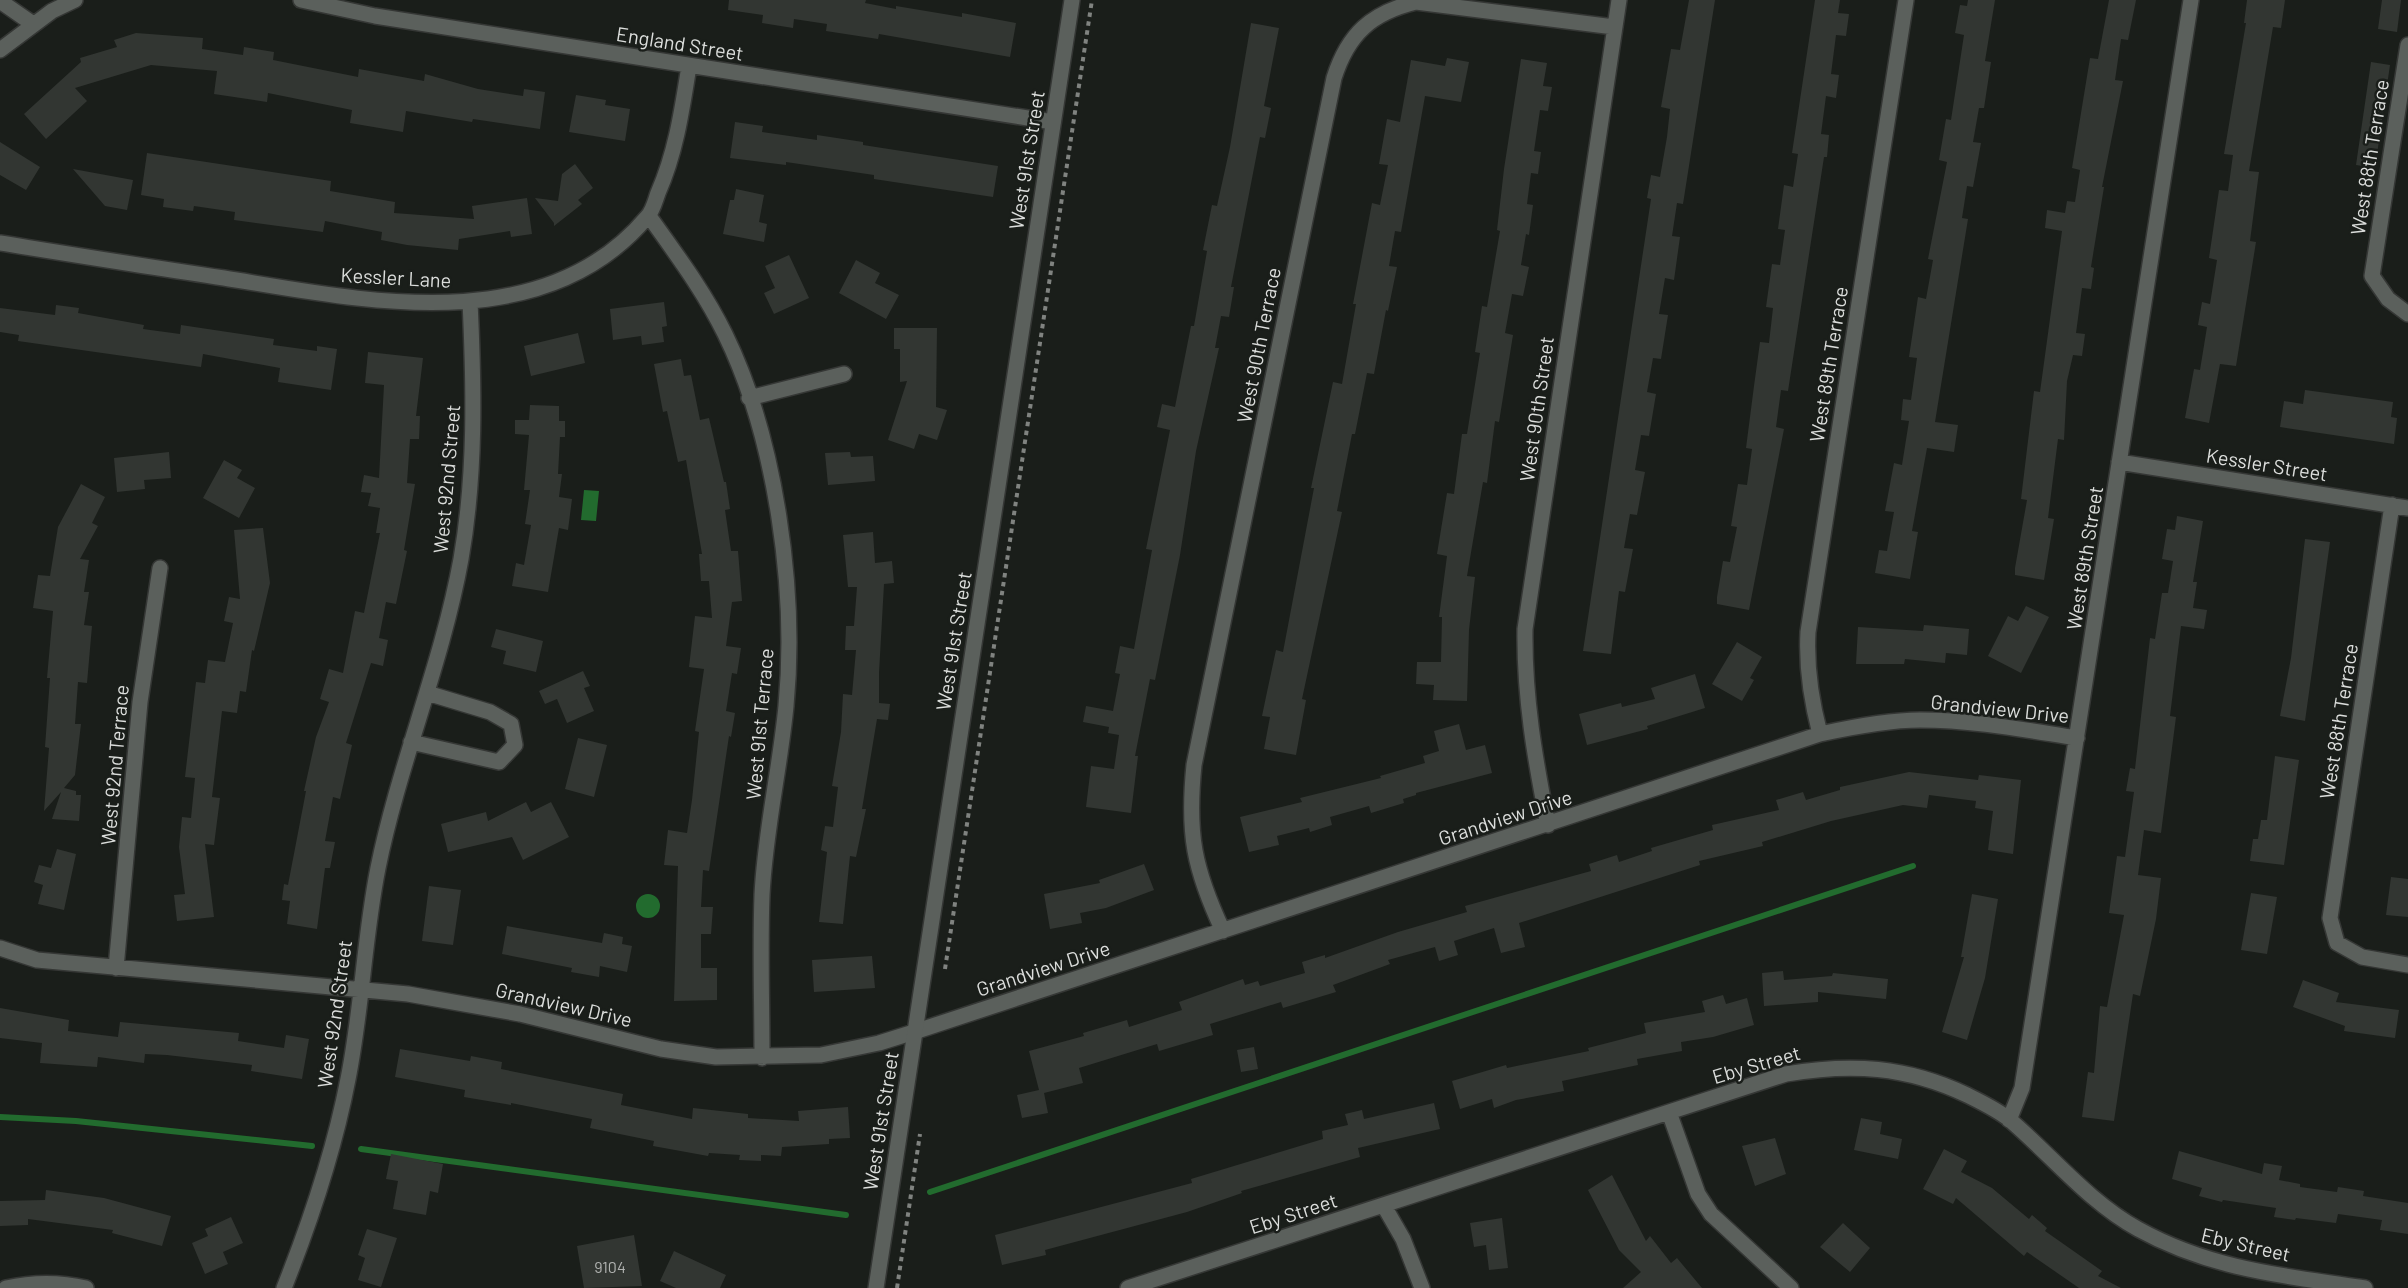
<svg xmlns="http://www.w3.org/2000/svg" width="2408" height="1288" font-family="Barlow,sans-serif">
	<style>
		.water { fill: #226b2e }
		.lines { fill: none; stroke-linecap: round; stroke-linejoin: round }
		.stream { stroke: #226b2e; stroke-width: 6 }
		.building { fill: #323632 }
		.minor-casing { stroke: #353735; stroke-width: 18 }
		.tertiary-casing { stroke: #353735; stroke-width: 18 }
		.path { stroke: #808380; stroke-width: 4; stroke-dasharray: 4.5 4.5; stroke-linecap: butt }
		.minor { stroke: #5b605c; stroke-width: 15 }
		.tertiary { stroke: #5b605c; stroke-width: 15 }
		.labels { text-anchor: middle; dominant-baseline: central; stroke-width: 5; stroke-linejoin: round; paint-order: stroke }
		.number-label { font-size: 16px; fill: #b1b3b1 }
		.street-label { font-size: 20px; fill: #dbdddb; stroke: #1a1e1a }
	</style>
	<rect width="100%" height="100%" fill="#1a1e1a"/>
	<path class="water" d="M584,490L599,491L596,521L581,520Z
		M636 906a12 12 0 1 1 24 0a12 12 0 1 1-24 0Z"/>
	<g class="lines">
		<path class="stream" d="M0,1117L76,1121L312,1146
			M361,1149L846,1215
			M930,1192L1913,866"/>
	</g>
	<path class="building" d="M729,0H866L865,3L896,9V6L962,17V13L1016,23L1010,57L879,34L878,39L826,31L827,24L794,19L793,28L762,23L763,15L728,10Z
		M1689,0H1715L1683,204L1677,203L1672,236L1680,237L1674,280L1665,278L1659,314L1668,315L1661,359L1653,358L1647,392L1656,394L1649,436L1641,435L1635,470L1645,472L1637,515L1630,514L1624,548L1633,549L1625,592L1619,591L1611,654L1583,651L1651,199L1647,198L1651,175L1660,177L1667,137L1670,109L1661,107L1671,49L1680,50Z
		M1815,0H1840L1838,13L1849,14L1846,36L1836,35L1831,74L1839,75L1836,98L1826,96L1821,134L1829,135L1827,157H1824L1788,391L1781,390L1776,427L1784,429L1749,610L1717,604V597L1723,561L1730,562L1737,527L1731,526L1738,484L1747,485L1752,449L1746,448L1754,386L1760,342L1769,343L1773,308L1766,307L1772,264L1780,265L1785,230L1778,229L1784,185L1793,187L1798,154L1792,153Z
		M1968,0H1995L1985,61L1991,62L1984,108H1979L1973,142L1981,143L1973,187L1967,186L1962,218L1968,219L1935,422L1958,425L1954,452L1927,448L1912,531L1918,532L1910,579L1875,573L1879,550L1887,551L1894,512L1885,511L1894,463L1902,465L1909,421L1901,420L1903,399L1911,400L1917,358L1909,357L1918,297L1926,299L1933,260L1928,259L1947,162L1939,160L1946,119L1951,120L1964,35L1955,33L1960,5L1967,6Z
		M2109,0H2136L2128,40L2121,39L2115,80L2123,81L2102,187H2104L2091,267L2094,268L2091,289L2082,288L2076,333L2085,334L2082,356L2073,355L2067,381L2064,440L2058,439L2048,518L2054,519L2044,580L2015,575V568L2027,500L2021,499L2034,391L2040,392L2062,231L2045,228L2047,210L2065,213L2067,201L2075,202L2080,170L2072,168L2090,58L2098,59Z
		M2247,0H2285L2281,28L2273,27L2249,171L2259,172L2250,241L2256,242L2236,366L2220,364L2209,423L2185,418L2194,369L2200,370L2207,327L2198,325L2202,302L2210,304L2217,260L2209,258L2219,190L2228,191L2233,155L2224,154L2246,23H2244Z
		M2382,0H2401L2397,32L2378,29Z
		M1251,23L1279,28L1264,106L1271,108L1265,138L1260,137L1231,287H1234L1229,317L1221,316L1215,348H1219L1196,451L1180,555L1155,680L1150,679L1135,756H1138L1131,813L1086,807L1091,766L1114,769L1119,735L1108,733L1109,727L1083,722L1086,706L1113,711L1120,674L1115,673L1120,646L1134,649L1152,550L1146,549L1170,430L1157,427L1162,404L1175,407L1191,326H1194L1207,251L1203,250L1212,205L1217,206L1230,147Z
		M136,33L203,38L202,49L243,55L244,47L274,52L273,60L358,77L359,69L424,81L425,74L478,89L523,96L524,89L545,92L540,129L473,119L472,122L406,111L403,132L350,123L352,110L268,93L267,102L214,94L217,71L151,65L75,88L87,101L46,139L24,114L81,62L80,58L117,47L114,40Z
		M1447,58L1469,62L1461,102L1425,96L1401,232L1395,231L1389,266L1397,267L1388,311L1386,310L1374,374L1367,373L1355,434H1352L1337,511L1342,512L1302,699L1306,700L1296,755L1264,749L1270,717L1262,716L1267,692L1276,650L1283,652L1314,488H1311L1333,382L1342,384L1356,304H1353L1372,203L1380,205L1388,165L1379,164L1387,119L1400,122L1411,60L1445,66Z
		M1521,59L1547,63L1543,86L1552,87L1548,111L1540,110L1534,151L1541,152L1538,174L1531,173L1527,204L1533,205L1529,235L1526,234L1521,265L1529,267L1523,296L1512,294L1505,333L1513,335L1499,422L1495,421L1487,483L1483,482L1467,576L1475,577L1469,630L1467,701L1433,700L1434,685L1416,684L1417,662H1441L1442,617H1439L1447,556L1437,554L1447,493L1454,494L1462,434H1467L1480,353L1475,352L1482,306L1487,307L1500,231L1497,230L1504,169Z
		M2371,62L2390,65L2375,168L2356,165Z
		M576,95L606,100L605,105L630,109L625,141L569,132Z
		M735,122L763,126L762,132L817,140V135L863,142V145L998,166L993,197L874,179V175L786,162V165L730,158Z
		M0,142L40,167L26,190L0,175Z
		M147,153L331,181L330,191L395,202L394,213L474,219L472,206L527,198L532,234L511,237L510,231L459,239L458,250L407,245L381,240L382,232L325,221L323,232L234,220L235,212L194,206L193,211L163,207L164,199L141,195Z
		M575,164L593,188L578,200L582,204L554,226V223L535,198L558,201L562,174Z
		M73,169L133,180L127,210L105,206Z
		M736,189L764,195L759,222L767,224L764,242L723,234L730,200H734Z
		M789,255L809,298L774,314L764,293L775,288L765,266Z
		M856,260L880,273L875,283L899,295L886,319L839,293Z
		M664,302L667,326L662,327L664,342L642,345L641,336L613,340L610,309Z
		M56,305L79,308L78,313L144,325L143,329L180,334L181,325L274,339L273,345L317,351V346L337,349L331,390L278,382L280,368L203,354L201,367L18,341L19,335L0,332V308L55,315Z
		M894,328H937L936,407L947,410L937,440L919,434L914,449L888,440L907,381L900,382V349H894Z
		M578,333L585,363L531,376L524,346Z
		M368,352L423,358L416,416H420L419,439H410L407,483L415,484L404,550L407,551L396,604L386,602L379,638L388,640L383,666L371,663L346,743L352,745L340,799L333,797L325,841L335,842L330,868H325L317,929L287,924L290,901L282,900L284,884L288,885L306,791H304L316,737L329,702L320,699L329,669L343,673L355,611L364,613L380,533H376L380,508L368,506L371,493L361,492L364,475L379,478L384,385L365,383Z
		M681,359L684,376L691,375L700,420L709,418L724,482H726L730,509L725,510L731,551H738L742,601L732,602L726,646L741,648L737,674L732,673L726,711L735,713L731,737L729,736L709,871L703,870L701,907H713L711,934H701V968H717V1000L674,1001L678,866L664,865L668,830L687,833L692,800L699,732L695,731L704,669L689,667L695,616L712,618L709,581H701L699,554H702L686,460L678,462L667,411L663,412L654,364Z
		M2305,390L2393,402L2391,417L2397,418L2394,444L2280,427L2284,401L2303,404Z
		M530,405L559,406V421H565V437H560L558,474H562L559,497L572,499L568,530L559,528L548,592L512,586L516,563L524,565L531,525L525,524L530,490H524L529,435L515,434V420H529Z
		M169,452L171,478L144,480L145,489L117,492L114,458Z
		M850,452L851,457L873,456L875,481L828,485L825,453Z
		M224,460L242,470L237,478L255,488L239,518L203,498Z
		M81,484L105,497L92,523L98,526L80,559L89,560L84,592H89L84,625L92,626L87,683L78,682L75,724H81L75,775L64,788L76,791V795H81L79,821L52,819L61,792L44,811L49,748L45,747L50,678H47L53,611L33,608L38,575L50,576L58,527Z
		M2177,516L2203,521L2193,582H2197L2193,608L2207,610L2204,629L2181,626L2170,716L2176,717L2161,833L2144,830L2138,875L2161,878L2156,919L2140,996L2133,994L2114,1121L2082,1117L2088,1072L2094,1073L2100,1006L2107,1007L2124,915L2109,913L2117,856L2125,857L2134,792L2126,791L2130,768L2135,769L2150,638L2155,639L2162,593H2168L2173,561L2162,559L2167,529L2175,530Z
		M263,528L270,583L254,651L252,650L246,692L240,691L237,713L222,711L212,797L220,798L214,845L205,844L214,917L177,921L174,895L185,894L179,847L182,817L191,818L195,778L185,777L196,682L205,683L208,660L225,662L233,623L224,621L229,597L240,599L234,530Z
		M873,532L875,563L892,561L894,583L884,584L879,673V703L890,704L888,720L877,719L862,809H866L856,857L850,856L843,924L819,922L827,852L821,850L825,826L833,827L838,787L832,786L841,732L843,694L852,695L856,650H845L846,626H854L857,587H848L843,535Z
		M2305,539L2330,542L2305,721L2280,716L2291,658Z
		M2026,606L2049,617L2021,673L1988,656L2008,616L2018,621Z
		M1924,625L1969,629L1967,655L1946,653L1945,663L1905,659L1904,664H1856L1858,627L1923,631Z
		M496,629L543,641L536,672L503,664L506,651L491,647Z
		M1737,642L1762,657L1750,678L1754,680L1742,701L1712,684Z
		M583,671L590,686L584,688L594,711L567,723L557,699L545,704L539,691Z
		M1695,674L1705,708L1647,726L1648,729L1587,745L1579,714L1621,703L1622,707L1655,699L1651,688Z
		M1459,724L1466,750L1485,745L1492,773L1416,793V795L1403,799L1404,803L1371,813L1369,806L1330,817L1332,825L1310,832L1309,828L1277,836L1279,845L1249,852L1240,817L1302,802L1300,798L1381,778L1380,776L1425,763L1423,756L1439,751L1434,731Z
		M578,738L607,745L594,797L565,789Z
		M2275,756L2299,760L2284,865L2250,861L2253,839H2258L2261,820H2267Z
		M1909,772L1978,780L1979,775L2021,780L2013,854L1988,850L1993,811L1975,808L1976,801L1929,795L1927,808L1903,805L1831,821L1762,842L1763,846L1699,861L1700,865L1519,923L1525,947L1501,953L1494,928L1454,941L1458,955L1439,961L1435,947L1388,960L1390,964L1333,985L1336,992L1283,1008L1281,1002L1210,1024L1213,1035L1159,1051L1157,1044L1079,1068L1083,1083L1044,1093L1048,1113L1022,1118L1017,1095L1039,1090L1029,1051L1084,1036L1083,1033L1127,1020L1129,1027L1182,1010L1179,1002L1243,979L1245,985L1258,981L1260,986L1305,973L1302,962L1325,955V958L1398,932L1467,912L1465,906L1591,871L1589,864L1617,855L1619,862L1652,851L1651,848L1713,830L1712,825L1779,810L1776,800L1803,792L1806,800L1840,790V787Z
		M526,802L531,812L551,802L569,837L523,860L512,837L448,852L441,824L486,812L488,821Z
		M57,849L76,854L64,910L38,904L43,885L34,882L39,865L51,868Z
		M1144,864L1154,890L1106,908L1080,913L1082,923L1050,929L1044,894L1100,883L1099,880Z
		M2391,877L2408,879V917L2386,915Z
		M429,886L461,890L453,945L422,941Z
		M2251,893L2277,897L2267,954L2241,950Z
		M1972,894L1998,899L1985,978L1967,1040L1942,1032L1964,957H1961Z
		M507,926L602,943L604,933L623,937L622,944L632,946L627,972L600,966L599,977L571,972L572,968L502,954Z
		M872,956L875,988L814,992L812,960Z
		M1783,971L1784,980L1832,976L1833,973L1888,979L1886,999L1818,992V1002L1764,1006L1762,973Z
		M2303,980L2339,993L2336,1002L2399,1010L2395,1038L2344,1031L2345,1026L2293,1007Z
		M1723,995L1726,1004L1747,998L1754,1025L1713,1037L1681,1042L1682,1051L1637,1059L1638,1065L1562,1081L1564,1091L1516,1100L1494,1108L1492,1099L1460,1109L1452,1081L1506,1065L1507,1068L1589,1051L1588,1048L1646,1033L1644,1023L1705,1012L1702,1001Z
		M0,1008L69,1020L68,1031L118,1037L120,1022L239,1033L238,1041L284,1048L286,1035L309,1039L302,1079L251,1071L252,1065L167,1055L145,1054L144,1063L98,1057L97,1067L40,1063L42,1043L0,1038Z
		M1254,1047L1258,1069L1241,1072L1237,1050Z
		M400,1049L470,1061L471,1056L502,1062L501,1069L623,1094L621,1105L692,1119L693,1108L748,1114V1118L799,1121L798,1111L848,1107L850,1138L829,1139V1144L782,1147L781,1156L761,1155V1161L739,1160L740,1155L709,1153L708,1156L653,1146L654,1141L590,1128L592,1119L511,1103V1105L464,1097L465,1090L395,1077Z
		M1434,1103L1440,1129L1358,1148L1360,1157L1241,1191L1242,1193L1187,1212L1045,1250L1046,1255L1002,1265L995,1235L1192,1183L1191,1179L1323,1139L1322,1131L1348,1125L1345,1114L1362,1110L1364,1119Z
		M1861,1118L1882,1122L1880,1134L1902,1139L1898,1159L1854,1150Z
		M1775,1138L1786,1174L1755,1186L1742,1146Z
		M1944,1149L1967,1161L1961,1172L1992,1188L2029,1219L2032,1215L2047,1228L2045,1231L2102,1271L2098,1276L2121,1288H2079L2027,1252L2024,1256L1956,1198L1953,1204L1923,1189Z
		M2179,1151L2262,1174L2264,1163L2282,1166L2279,1180L2300,1184V1187L2337,1192L2338,1187L2364,1191L2363,1196L2408,1203V1234L2380,1230L2382,1220L2338,1214L2336,1223L2296,1218L2295,1220L2274,1217L2276,1208L2223,1200L2222,1202L2199,1196L2202,1188L2172,1179Z
		M391,1154L443,1164L438,1193L430,1191L426,1215L393,1209L398,1181L386,1179Z
		M1612,1175L1646,1241L1650,1236L1671,1263L1677,1258L1702,1288H1623L1641,1272L1619,1250L1588,1190Z
		M46,1190L104,1198L171,1216L162,1246L112,1233L113,1230L28,1219V1225L0,1226V1201L45,1200Z
		M231,1217L243,1243L223,1252L228,1264L205,1274L192,1243L208,1236L205,1229Z
		M1502,1218L1508,1268L1489,1270L1486,1245L1474,1247L1470,1223Z
		M1843,1223L1870,1248L1850,1272L1820,1247Z
		M367,1229L397,1238L381,1287L358,1280L365,1258L358,1255Z
		M634,1235L642,1286L584,1288L577,1246Z
		M674,1251L726,1275L720,1288H676L660,1281Z"/>
	<g class="lines">
		<g class="minor-casing">
			<path id="minor" d="M301,0L375,16L1053,122
				M0,1L33,24
				M2408,45L2372,276L2388,299L2408,314
				M0,50L52,11L75,0
				M649,216C676,254 704,291 725,334C776,438 797,591 786,706C780,769 765,831 762,895C760,949 762,1004 762,1058
				M0,243C75,255 149,267 224,278C361,300 543,341 647,217C653,211 655,201 658,193C676,152 682,110 689,66
				M749,398L844,374
				M2119,462L2408,508
				M2392,505L2330,918L2337,943L2362,957L2408,965
				M1820,734C1811,700 1806,668 1808,632L1906,0
				M411,742L499,762L515,745L511,724L490,712L427,693
				M1548,825C1535,759 1524,697 1525,629L1619,0
				M1223,931C1194,869 1187,834 1194,765L1334,78C1348,34 1371,13 1416,2L1614,27
				M0,948L37,960L408,994L520,1014L661,1049L716,1057L821,1055L879,1043L914,1032L1820,734C1852,727 1887,720 1920,720C1973,720 2025,730 2077,738
				M116,968L140,702L160,568
				M1669,1112L1698,1194L1711,1214L1791,1288
				M2009,1120L2022,1088L2191,0
				M1384,1206L1403,1239L1422,1288
				M6,1288C33,1282 60,1282 86,1288
				M284,1288C311,1220 334,1152 348,1079C362,1010 364,938 378,868C399,764 442,664 461,559C476,473 474,388 470,301
				M1128,1288L1786,1074C1851,1063 1906,1066 1967,1095C1981,1102 1998,1110 2010,1120C2052,1156 2089,1202 2138,1229C2210,1269 2284,1276 2365,1288"/>
		</g>
		<g class="tertiary-casing">
			<path id="tertiary" d="M876,1288L1072,0"/>
		</g>
		<path class="path" d="M945,969L1092,0
			M897,1288L920,1134"/>
		<use href="#minor" class="minor"/>
		<use href="#tertiary" class="tertiary"/>
	</g>
	<g class="labels">
		<g class="number-label">
			<text x="610" y="1266">9104</text>
		</g>
		<g class="street-label">
			<text transform="translate(680 43) rotate(9)">England Street</text>
			<text transform="translate(2369 157) rotate(-81)">West 88th Terrace</text>
			<text transform="translate(1026 160) rotate(-81)">West 91st Street</text>
			<text transform="translate(396 277) rotate(3)">Kessler Lane</text>
			<text transform="translate(1258 345) rotate(-79)">West 90th Terrace</text>
			<text transform="translate(1828 364) rotate(-81)">West 89th Terrace</text>
			<text transform="translate(1536 409) rotate(-82)">West 90th Street</text>
			<text transform="translate(2267 464) rotate(9)">Kessler Street</text>
			<text transform="translate(446 479) rotate(-85)">West 92nd Street</text>
			<text transform="translate(2084 558) rotate(-81)">West 89th Street</text>
			<text transform="translate(953 641) rotate(-81)">West 91st Street</text>
			<text transform="translate(2000 708) rotate(6)">Grandview Drive</text>
			<text transform="translate(2338 721) rotate(-81)">West 88th Terrace</text>
			<text transform="translate(759 724) rotate(-85)">West 91st Terrace</text>
			<text transform="translate(114 765) rotate(-85)">West 92nd Terrace</text>
			<text transform="translate(1505 817) rotate(-18)">Grandview Drive</text>
			<text transform="translate(1043 968) rotate(-18)">Grandview Drive</text>
			<text transform="translate(564 1004) rotate(13)">Grandview Drive</text>
			<text transform="translate(334 1014) rotate(-82)">West 92nd Street</text>
			<text transform="translate(1756 1064) rotate(-16)">Eby Street</text>
			<text transform="translate(880 1121) rotate(-81)">West 91st Street</text>
			<text transform="translate(1293 1213) rotate(-18)">Eby Street</text>
			<text transform="translate(2246 1244) rotate(13)">Eby Street</text>
		</g>
	</g>
</svg>
